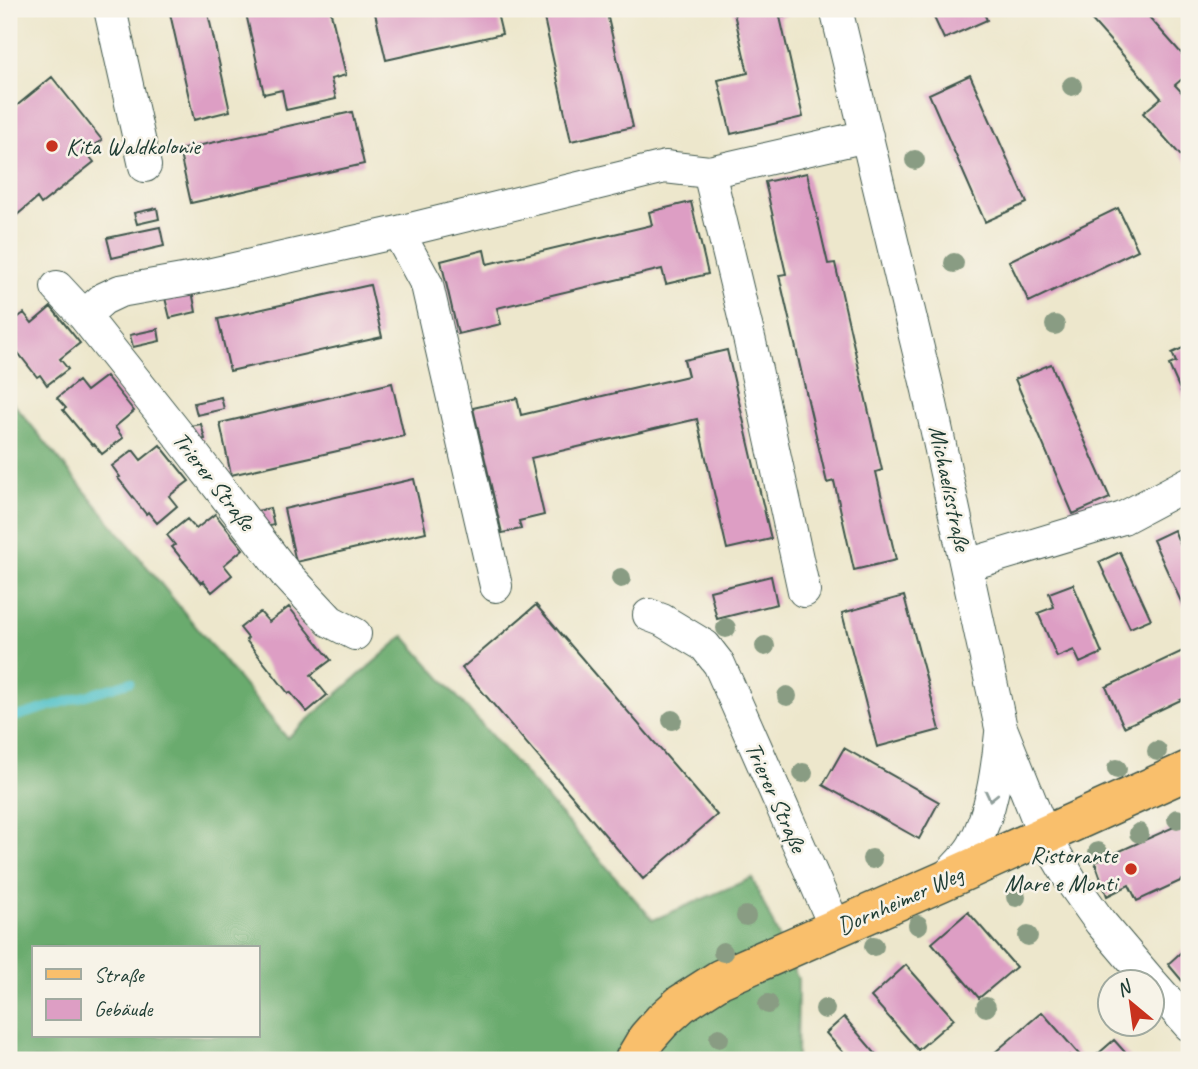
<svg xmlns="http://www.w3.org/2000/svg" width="1198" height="1069" font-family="Caveat,sans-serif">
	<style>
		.forest { fill: #6bab6e; stroke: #457451; stroke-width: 2; fill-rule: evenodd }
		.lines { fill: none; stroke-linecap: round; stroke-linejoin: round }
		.stream { stroke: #54c2c9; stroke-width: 9 }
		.building { fill: #dd9ec4 }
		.minor-casing { stroke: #3e564b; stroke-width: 34 }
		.major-casing { stroke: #3e564b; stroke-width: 41 }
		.minor { stroke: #fff; stroke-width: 32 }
		.major { stroke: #f9bf6c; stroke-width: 38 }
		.tree { fill: #899c83 }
		.oneway { stroke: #8f9e9a }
		.poi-dot { fill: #c8321e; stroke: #f7f3e8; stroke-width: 2.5 }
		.labels { text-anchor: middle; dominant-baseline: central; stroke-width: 5; stroke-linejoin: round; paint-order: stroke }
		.poi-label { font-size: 24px; fill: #1f3d34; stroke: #f7f3e8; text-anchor: start }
		.street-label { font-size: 24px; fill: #1f3d34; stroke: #f7f3e8 }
	</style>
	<rect width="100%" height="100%" fill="#f7f3e8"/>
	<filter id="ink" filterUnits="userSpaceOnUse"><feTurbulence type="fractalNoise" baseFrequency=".0143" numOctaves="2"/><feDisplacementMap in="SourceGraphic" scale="14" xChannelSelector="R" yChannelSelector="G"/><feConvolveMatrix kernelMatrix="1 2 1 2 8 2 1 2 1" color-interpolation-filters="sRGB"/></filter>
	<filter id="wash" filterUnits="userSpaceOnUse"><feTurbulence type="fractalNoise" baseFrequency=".00686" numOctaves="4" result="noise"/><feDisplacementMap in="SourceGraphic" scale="28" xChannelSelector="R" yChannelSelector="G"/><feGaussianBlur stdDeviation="1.57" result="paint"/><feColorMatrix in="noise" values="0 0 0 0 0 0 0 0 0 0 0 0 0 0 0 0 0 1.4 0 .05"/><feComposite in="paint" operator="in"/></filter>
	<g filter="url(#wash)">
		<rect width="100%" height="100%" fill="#ede7cc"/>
		<path class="forest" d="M9,398L287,738L404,636L653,920L752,878L798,979L797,1060H9ZM33,948H257V1036H33Z"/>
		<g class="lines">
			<path class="stream" d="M9,719L130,682"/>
		</g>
		<g id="blocks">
			<path class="building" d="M169,9H207L230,111L194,120Z
				M245,9H330L346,75L331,79L336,99L286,110L282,90L264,94Z
				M374,9H496L502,34L386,60Z
				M542,9H606L633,127L571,141Z
				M733,9H787L788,15L780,17L803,117L731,134L718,80L748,73Z
				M930,9H982L987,20L944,39Z
				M1082,9H1142L1189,62V73L1175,85L1189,100V165L1143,113L1161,98Z
				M970,75L1027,203L985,222L929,94Z
				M52,77L102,140L86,152L94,162L41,204L37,198L17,215L9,205V112Z
				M352,112L364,164L191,203L179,150Z
				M807,173L828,264L835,263L882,470L876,472L896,560L854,570L834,481L827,483L779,275L786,274L765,182Z
				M691,202L708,274L666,284L662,269L497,308L501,324L458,334L441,261L484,250L487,264L652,225L649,212Z
				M157,208L159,219L137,224L134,213Z
				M1118,208L1138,250L1029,302L1009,261Z
				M160,227L164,246L112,258L107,238Z
				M370,285L382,337L230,371L218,319Z
				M192,291L196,312L170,318L165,298Z
				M51,307L80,343L60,359L68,369L47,385L40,375L37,377L9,341L11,339L9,324L24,313L32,323Z
				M158,329L160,341L133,347L130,335Z
				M1189,345V410L1169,365L1176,362L1172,353Z
				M727,350L771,539L727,549L697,419L531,458L544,515L519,521L521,529L502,533L473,408L517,398L521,415L688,376L684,360Z
				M1051,364L1110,498L1073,514L1015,379Z
				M106,376L134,411L115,427L123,438L102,454L94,444L92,445L63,410L66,408L57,398L78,381L86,391Z
				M392,383L404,436L231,475L220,423Z
				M221,397L224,409L197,415L194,403Z
				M201,424L205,439L193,442L190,426Z
				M160,445L189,481L169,496L177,506L157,523L148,512L146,514L118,478L120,477L112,466L133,450L141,460Z
				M414,479L426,532L296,562L284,509Z
				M270,508L274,525L261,528L257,511Z
				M215,514L243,549L224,565L232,575L212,592L203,581L201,583L172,547L175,545L167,535L187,519L196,529Z
				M1174,530L1189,565V603L1183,606L1153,540Z
				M1120,552L1151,619L1130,628L1099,562Z
				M771,576L777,604L717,619L710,591Z
				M1073,584L1102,653L1080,663L1074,650L1057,657L1038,613L1054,607L1049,593Z
				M904,596L940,730L877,747L842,613Z
				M536,605L717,815L643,879L462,668Z
				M289,607L331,660L311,675L327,695L307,712L290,692L288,693L246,640L248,638L240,628L260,612L269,622Z
				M1189,648V696L1124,727L1106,687Z
				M844,748L939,802L919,839L823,785Z
				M1185,822L1189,831V877L1137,901L1129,885L1107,896L1095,862Z
				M968,912L1016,967L979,998L932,943Z
				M1189,945V989L1168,964Z
				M906,965L954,1019L918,1050L871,997Z
				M1042,1012L1084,1060H1074L1069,1055L1062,1060H986Z
				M844,1017L881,1060H850L826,1033Z
				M1114,1040L1132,1060H1091Z"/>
		</g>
	</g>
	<g filter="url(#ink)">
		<use href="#blocks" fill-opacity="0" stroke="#3e564b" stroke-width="2"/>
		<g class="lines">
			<g class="minor-casing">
				<path id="minor" d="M110,9L145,166
					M836,9L928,390L1001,728L1044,835L1073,884L1100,922L1151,982
					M709,172L750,342L804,591
					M398,232L427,285L496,586
					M57,287L84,316L177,433L285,573L330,621L355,634
					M84,316L103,299L120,291L194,278L398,232L665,167L709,172L867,136
					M967,565L1123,518L1189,483
					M649,615L662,620L705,646L719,664L836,929
					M944,880C953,869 966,858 973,846C992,812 997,771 1001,733
					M1152,983L1189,1025"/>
			</g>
			<g class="major-casing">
				<path id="major" d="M634,1060L647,1038L662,1021L681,1004L720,979L941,882L1189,770"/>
			</g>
			<use href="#minor" class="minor"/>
			<use href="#major" class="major"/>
		</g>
		<g class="tree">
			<circle cx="1072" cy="86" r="10"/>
			<circle cx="915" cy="160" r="10"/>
			<circle cx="954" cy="263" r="10"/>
			<circle cx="1055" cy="325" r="10"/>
			<circle cx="621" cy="578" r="10"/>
			<circle cx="726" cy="628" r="10"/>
			<circle cx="765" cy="646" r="10"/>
			<circle cx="787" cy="696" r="10"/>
			<circle cx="672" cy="720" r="10"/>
			<circle cx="1157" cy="751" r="10"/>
			<circle cx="1117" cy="769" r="10"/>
			<circle cx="803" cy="773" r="10"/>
			<circle cx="1177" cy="819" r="10"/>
			<circle cx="1139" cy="833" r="10"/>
			<circle cx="1098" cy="852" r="10"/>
			<circle cx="872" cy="859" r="10"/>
			<circle cx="1016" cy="897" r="10"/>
			<circle cx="746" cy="916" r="10"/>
			<circle cx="918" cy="925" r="10"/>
			<circle cx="1028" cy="936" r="10"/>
			<circle cx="874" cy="946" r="10"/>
			<circle cx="723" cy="952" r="10"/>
			<circle cx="768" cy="1004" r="10"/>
			<circle cx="986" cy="1007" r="10"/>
			<circle cx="825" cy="1009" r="10"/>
			<circle cx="719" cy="1038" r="10"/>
		</g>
		<defs><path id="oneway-chevron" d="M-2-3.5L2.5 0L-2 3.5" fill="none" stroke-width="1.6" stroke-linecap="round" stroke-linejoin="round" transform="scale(1.75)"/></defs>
		<use class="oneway" href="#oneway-chevron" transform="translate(991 796) rotate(103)"/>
	</g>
	<g class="poi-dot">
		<circle cx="52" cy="146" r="7"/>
		<circle cx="1131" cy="869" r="7"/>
	</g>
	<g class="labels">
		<g class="poi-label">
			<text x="66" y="146">Kita Waldkolonie</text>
			<text x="1117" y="855" text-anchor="end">Ristorante<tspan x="1117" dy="28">Mare e Monti</tspan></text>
		</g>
		<g class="street-label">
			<text transform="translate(214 481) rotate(52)">Trierer Straße</text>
			<text transform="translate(950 488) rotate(78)">Michaelisstraße</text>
			<text transform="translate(776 797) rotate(66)">Trierer Straße</text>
			<text transform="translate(900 900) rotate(-24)">Dornheimer Weg</text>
		</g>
	</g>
	<rect width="1198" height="1069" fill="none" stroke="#f7f3e8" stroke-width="35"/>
	<rect x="32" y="946" width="228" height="91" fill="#f7f3e8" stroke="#a1aaa0" stroke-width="2"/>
	<rect x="46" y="969" width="35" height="10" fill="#f9bf6c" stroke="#a1aaa0" stroke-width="2"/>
	<text x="94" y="982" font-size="21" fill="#1f3d34">Straße</text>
	<rect x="46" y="999" width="35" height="21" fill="#dd9ec4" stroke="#a1aaa0" stroke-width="2"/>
	<text x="94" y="1016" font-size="21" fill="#1f3d34">Gebäude</text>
	<g transform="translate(1131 1003) rotate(331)"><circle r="33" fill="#f7f3e8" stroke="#a1aaa0" stroke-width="2"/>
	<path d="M0-5L12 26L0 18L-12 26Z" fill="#c8321e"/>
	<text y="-10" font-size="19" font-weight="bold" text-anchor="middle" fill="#1f3d34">N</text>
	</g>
</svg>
